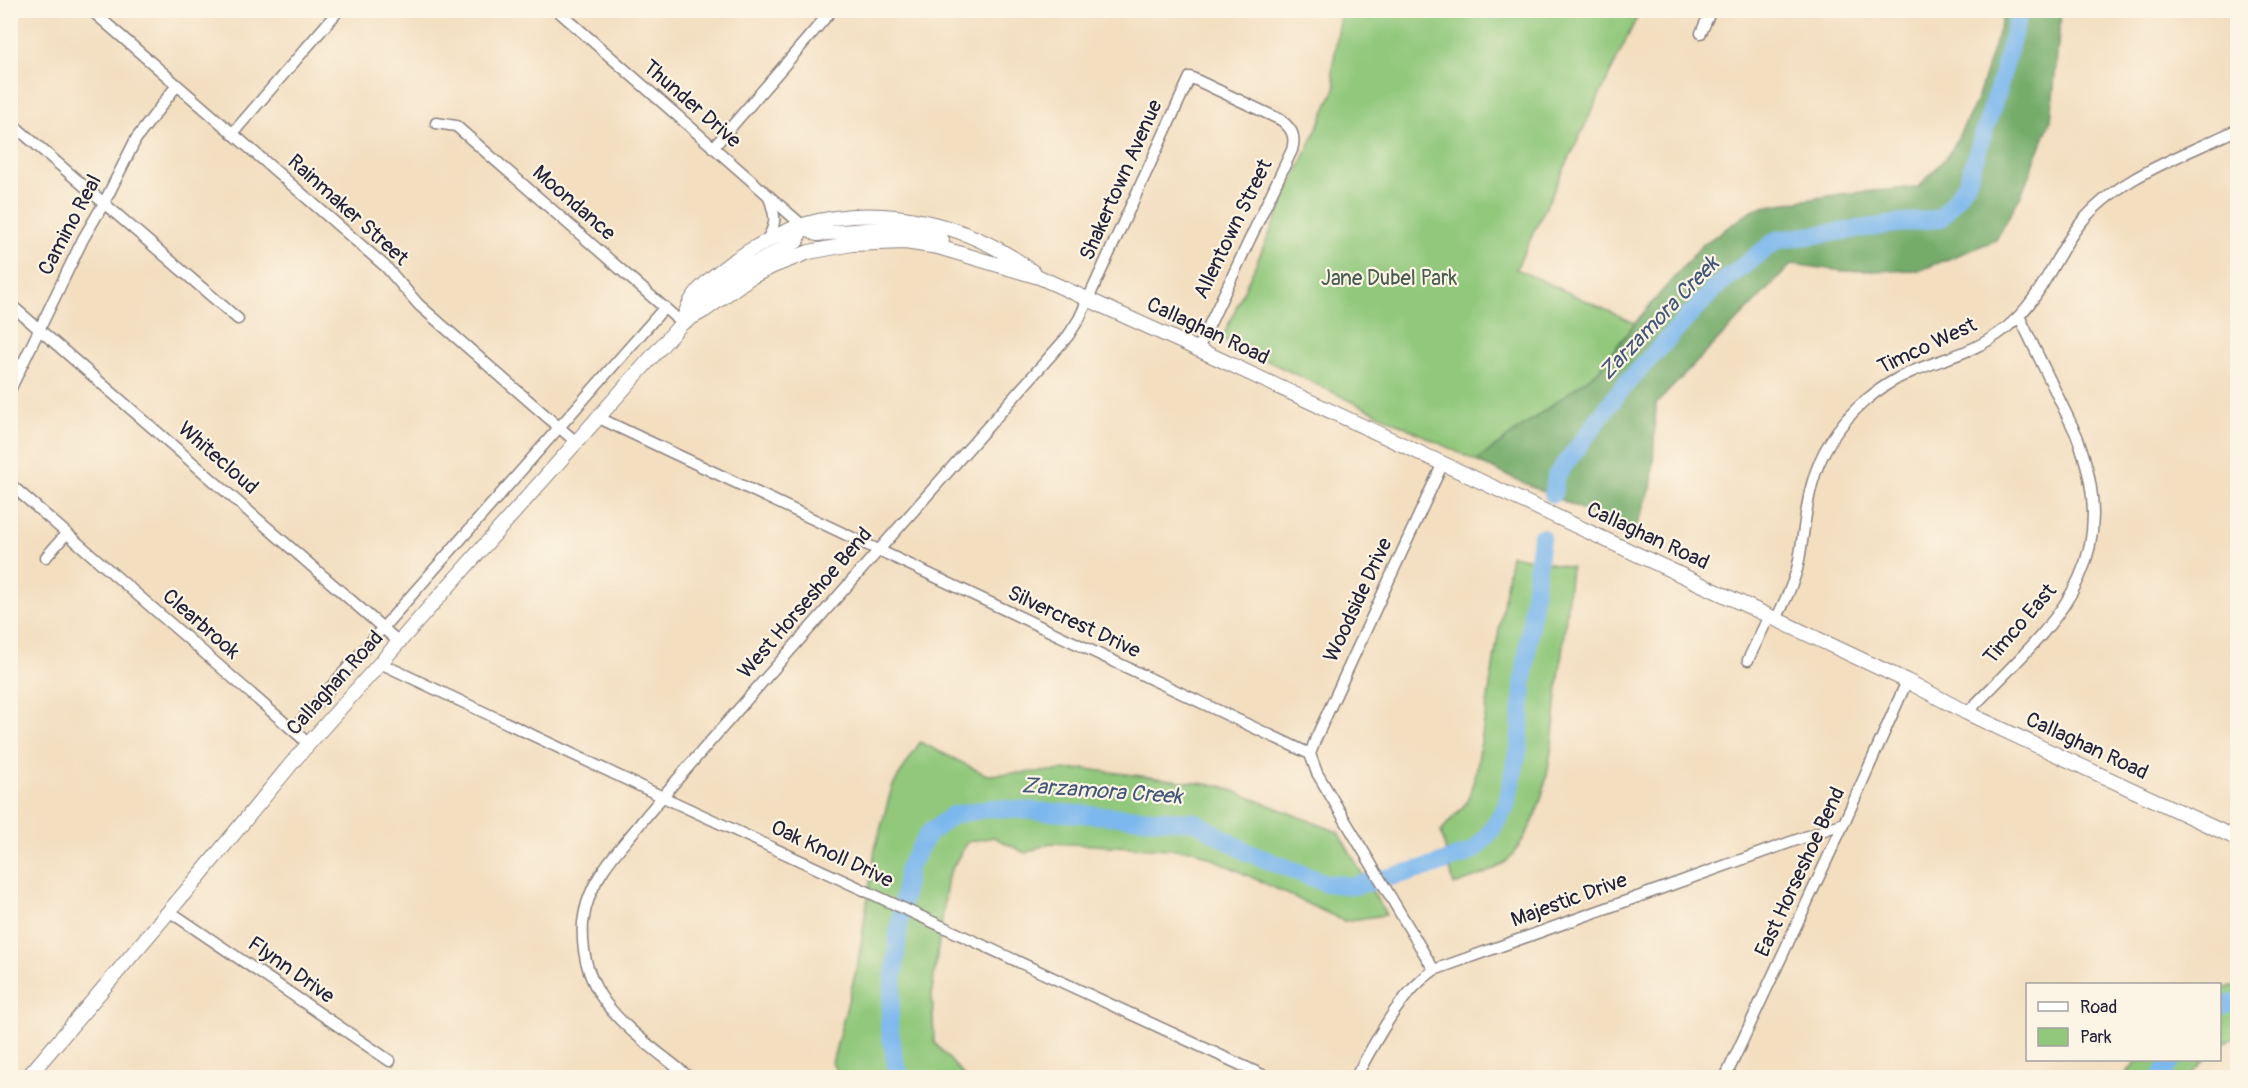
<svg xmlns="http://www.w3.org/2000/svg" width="2248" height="1088" font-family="Pangolin,sans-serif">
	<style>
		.green { fill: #91c87b; stroke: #5a755b; stroke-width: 1.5 }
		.forest { fill: #74ac6b; stroke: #4b6753; stroke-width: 1.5 }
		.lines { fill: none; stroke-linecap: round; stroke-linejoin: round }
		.river { stroke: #7bb7ed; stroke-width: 18 }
		.minor-casing { stroke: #8a807e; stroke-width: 13 }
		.major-casing { stroke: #8a807e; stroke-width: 16 }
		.minor { stroke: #fff; stroke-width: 10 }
		.major { stroke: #fff; stroke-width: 14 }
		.labels { text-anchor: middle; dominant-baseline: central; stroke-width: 4.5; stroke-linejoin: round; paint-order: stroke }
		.street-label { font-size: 21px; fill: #22223b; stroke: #fcf5e5 }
		.park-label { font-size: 21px; fill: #495c51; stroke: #fcf5e5 }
		.water-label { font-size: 22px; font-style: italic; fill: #415679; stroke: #fcf5e5 }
	</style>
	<rect width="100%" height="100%" fill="#fcf5e5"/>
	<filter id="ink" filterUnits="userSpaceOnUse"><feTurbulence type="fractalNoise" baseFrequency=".0167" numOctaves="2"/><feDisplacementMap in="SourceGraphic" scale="12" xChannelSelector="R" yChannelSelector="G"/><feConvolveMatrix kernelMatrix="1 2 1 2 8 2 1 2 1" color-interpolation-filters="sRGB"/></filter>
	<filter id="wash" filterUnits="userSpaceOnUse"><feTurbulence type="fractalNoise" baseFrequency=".008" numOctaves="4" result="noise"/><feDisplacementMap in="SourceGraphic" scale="24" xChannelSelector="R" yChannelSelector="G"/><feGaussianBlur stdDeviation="1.35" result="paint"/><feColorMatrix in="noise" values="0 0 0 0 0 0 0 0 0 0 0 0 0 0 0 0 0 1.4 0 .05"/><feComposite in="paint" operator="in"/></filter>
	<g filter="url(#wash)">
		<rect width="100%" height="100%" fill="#f3dec0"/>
		<path class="green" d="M1341,11H1640L1516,269L1635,323L1598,371L1476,461L1222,339L1336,86L1332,72Z
			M1511,555L1571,567C1567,607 1563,647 1558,686C1552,745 1550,813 1508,860C1497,871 1469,880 1454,885L1441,831L1467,802L1476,773Z
			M920,742L987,775L1086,769L1221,786L1338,832L1386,915L1344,921L1194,850L1050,843L1025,853L994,837L967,842L948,876L932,991L934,1042L965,1077H840L832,1063L858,963L875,849L892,787Z
			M2237,985V1037L2220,1044V989Z
			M2138,1060H2205L2188,1077H2124Z"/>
		<path class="forest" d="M2005,11H2061L2051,120L2021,195L1996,240L1921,270L1844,271L1792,264L1656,404L1652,485L1634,533L1476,461L1598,371L1639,318L1702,245L1756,208L1841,194L1919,187L1950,153L1977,100Z"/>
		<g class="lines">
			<path class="river" d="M1553,494L1556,476L1622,388L1717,286L1777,240L1941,218L1967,183L1998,90L2020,10
				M2220,1008L2228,1004L2238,1002
				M902,1078L896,1066L889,1025L898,933L908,868L928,834L953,815L992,808L1196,822L1247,852L1325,883L1354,886L1433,866L1474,851L1491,831L1506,806L1519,748L1523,686L1541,537
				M2160,1078L2172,1060"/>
		</g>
	</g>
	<g filter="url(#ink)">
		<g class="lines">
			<g class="minor-casing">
				<path id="minor" d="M91,10L386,267L419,305L576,442
					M557,10L802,225
					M1701,33L1711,10
					M10,122L238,319
					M436,123L456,126L682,323
					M232,134L339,10
					M713,148L832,10
					M766,241C777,224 776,217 769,197
					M10,304L399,642
					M10,390L83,239L104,203L136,139L177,85
					M597,417L1310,754L1317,773L1434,970
					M10,484L309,744
					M46,557L67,533
					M1776,620C1784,602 1794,584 1798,565C1807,521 1805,482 1830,442C1849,411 1878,386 1911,372C1946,357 1975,353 2006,328C2043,298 2052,260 2079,225C2118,176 2183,156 2238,129
					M1748,660L1769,616
					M380,663L663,797L1269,1078
					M1967,713C2051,625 2127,570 2077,436L2019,316
					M293,730L665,307
					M1310,754L1316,738L1443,463
					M169,911L390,1061
					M690,1078C636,1033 578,1003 583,923C585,904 593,885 604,869C615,852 630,837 643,820C680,775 719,732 757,688C860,570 964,453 1068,336L1079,319L1190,77L1281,120C1292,129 1296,136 1292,150L1198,349
					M1355,1078C1377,1040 1397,996 1434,970L1844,823
					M1725,1078L1844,823L1907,681"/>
			</g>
			<g class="major-casing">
				<path id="major" d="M697,307L713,292L738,273L797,241L802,225L817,234L878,229L915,233L942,240
					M682,323C685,316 687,308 691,301C701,283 731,262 749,251C766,241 784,231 803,225C881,202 969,223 1033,272
					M27,1078L200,875L296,758L682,323L705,310L749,278L773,266L809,252L852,244L905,242L938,247L1039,277L1219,359L1769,616L1907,681L1967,713L2238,839"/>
			</g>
			<use href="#minor" class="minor"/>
			<use href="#major" class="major"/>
		</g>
	</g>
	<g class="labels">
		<g class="street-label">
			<text transform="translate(692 104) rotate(41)">Thunder Drive</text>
			<text transform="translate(1121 180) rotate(-66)">Shakertown Avenue</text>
			<text transform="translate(574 203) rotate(41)">Moondance</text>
			<text transform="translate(348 210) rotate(42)">Rainmaker Street</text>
			<text transform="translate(70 225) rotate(-62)">Camino Real</text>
			<text transform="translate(1233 229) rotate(-64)">Allentown Street</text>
			<text transform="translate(1208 331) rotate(25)">Callaghan Road</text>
			<text transform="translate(1927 346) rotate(-25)">Timco West</text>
			<text transform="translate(218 458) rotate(41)">Whitecloud</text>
			<text transform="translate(1648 536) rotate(25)">Callaghan Road</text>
			<text transform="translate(1358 600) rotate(-65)">Woodside Drive</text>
			<text transform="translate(805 603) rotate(-49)">West Horseshoe Bend</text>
			<text transform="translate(1074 622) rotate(25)">Silvercrest Drive</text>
			<text transform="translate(201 624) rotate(41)">Clearbrook</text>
			<text transform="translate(2020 624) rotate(-49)">Timco East</text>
			<text transform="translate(335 683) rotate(-48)">Callaghan Road</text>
			<text transform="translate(2087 746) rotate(25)">Callaghan Road</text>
			<text transform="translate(832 854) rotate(25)">Oak Knoll Drive</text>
			<text transform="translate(1800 872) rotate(-65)">East Horseshoe Bend</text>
			<text transform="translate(1569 900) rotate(-20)">Majestic Drive</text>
			<text transform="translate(291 970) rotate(35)">Flynn Drive</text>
		</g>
		<g class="park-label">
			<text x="1389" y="278">Jane Dubel Park</text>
		</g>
		<g class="water-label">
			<text transform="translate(1659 318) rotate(-46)">Zarzamora Creek</text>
			<text transform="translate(1102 791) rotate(4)">Zarzamora Creek</text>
		</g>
	</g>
	<rect width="2248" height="1088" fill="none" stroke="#fcf5e5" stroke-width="36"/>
	<rect x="2026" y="983" width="195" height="78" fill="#fcf5e5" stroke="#a5a1a1" stroke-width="1.5"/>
	<rect x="2038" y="1002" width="30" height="9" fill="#ffffff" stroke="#a5a1a1" stroke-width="1.5"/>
	<text x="2080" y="1013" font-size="18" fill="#22223b">Road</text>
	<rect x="2038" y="1028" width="30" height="18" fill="#91c87b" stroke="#a5a1a1" stroke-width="1.5"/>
	<text x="2080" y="1043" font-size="18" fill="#22223b">Park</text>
</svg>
